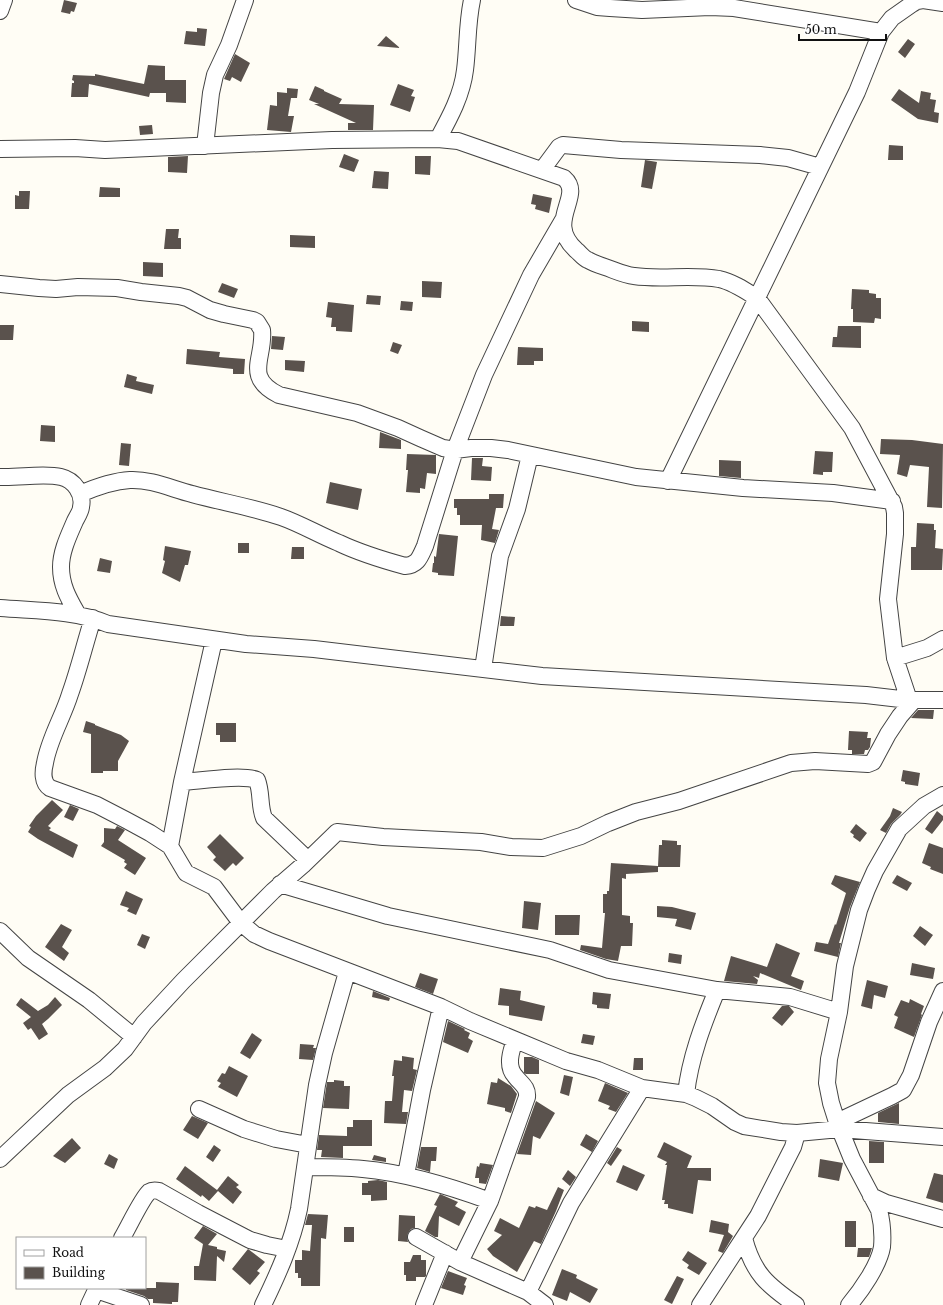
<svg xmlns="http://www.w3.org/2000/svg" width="943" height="1305" font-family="'Libre Baskerville',serif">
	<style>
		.building { fill: #5a524d }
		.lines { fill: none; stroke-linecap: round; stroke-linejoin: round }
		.minor-casing { stroke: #444; stroke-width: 18 }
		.minor { stroke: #fff; stroke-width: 16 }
	</style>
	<rect width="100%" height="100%" fill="#fffdf5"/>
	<path class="building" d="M64,0L77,3L74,12L71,11L70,14L61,12Z
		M197,28L207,29L205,46L184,44L186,31L197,32Z
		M386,36L400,48L377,46Z
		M908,39L915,44L905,58L898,52Z
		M235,54L250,63L241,82L232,77L230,81L224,79Z
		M148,65L165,66V80H186V103L166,102V93H150L149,97L89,84L88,97H71L72,83H74V81L72,80L73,75L95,76V74L144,84Z
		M398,84L414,90L411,96L415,97L410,112L390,105Z
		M315,86L324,90V91L342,99L339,104L374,105L373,130H348V123H356L314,104H319L309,100Z
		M287,88L298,89L297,98H291L288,116H294L291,132L267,130L270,105L277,106V92L287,93Z
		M899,89L919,103L921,91L931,93L930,99L936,100L934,112L939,113L938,123L918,119L891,100Z
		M152,125L153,134L140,135L139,126Z
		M889,145L903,146V160H888Z
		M344,154L359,160L354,172L339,167Z
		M188,156L187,173L168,172V157Z
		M415,156H431L430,175L415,174Z
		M645,160L657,162L652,189L641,187Z
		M374,171L389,172L388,189L372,188Z
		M100,187L120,188V197H99Z
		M19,191H30L29,209H15V195L19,196Z
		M533,194L552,198L549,213L535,209L536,205L531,204Z
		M166,229H179L178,238H181V249H164Z
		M290,235L315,236V248L290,247Z
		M143,262L163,263V277L143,276Z
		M422,281L442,282L441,298L422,297Z
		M222,283L238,289L234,298L218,292Z
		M852,289L869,290V293L876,294V298H881V319L875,318L874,323L853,322V309H851Z
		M367,295L381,296L380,305L366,304Z
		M401,301L413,302L412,311L400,310Z
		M328,302L354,305L352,332L336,331V327H331L332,318L326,317Z
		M632,321L649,322V332L632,331Z
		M0,325H14L13,340H0Z
		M838,326H861V348L832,347L833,337H837Z
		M272,336L285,337L283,350L271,349Z
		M393,342L402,345L398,354L390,351Z
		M518,347L543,348V361H534V365H517Z
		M187,349L220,352L219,357L245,359L244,374H233V369L186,364Z
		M285,360L305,361L304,372L285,370Z
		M127,374L137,377L136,381L154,385L152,394L124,387Z
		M41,425L55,426V442L40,441Z
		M380,432L401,440V449L379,448Z
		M881,439L912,440L943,444L942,508L927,507L929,467L910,465L907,477L897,474L900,455L880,454Z
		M121,443L131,444L129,466L119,465Z
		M815,451L833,452L832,472H823V475L813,474Z
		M407,454L436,455V474L427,473L425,489L420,488V493L406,492L408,470H406Z
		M472,458H483L482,466L492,467L491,481L471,480Z
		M719,460L741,461V478L719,476Z
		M330,482L362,489L358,510L326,503Z
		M489,494H504L503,508H496L492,529L499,530L495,543L481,540L482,525H460V515H457V508H454V499H489Z
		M917,523L934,524V530H936L935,548L943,549L942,570H911V547H916Z
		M439,534L458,536L454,576L438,575V573L432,572L433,563H434V556L436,557Z
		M238,543H249V553H238Z
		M165,546L191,551L188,565H185L180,582L162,573L165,561L163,560Z
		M292,547H304V559H291Z
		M100,558L112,561L110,573L97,571Z
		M501,616L515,617L514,626H500Z
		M918,710H934L933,719L911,718Z
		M86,721L95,724V725L121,735L129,741L118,761V771H103V773H91V734L83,732Z
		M216,723H236V742H220V735H216Z
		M849,731L868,732L867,738H871L870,747L868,750H865L864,754H852V750H848Z
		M903,770L920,773L918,786L905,784V782L901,781Z
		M52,800L63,810L48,826L51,828L49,830L78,845L73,858L38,839L28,832L31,827L29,826L36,816Z
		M70,805L79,809L73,821L64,817Z
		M893,808L902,812L900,815L891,824L886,833L880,830L890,816Z
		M937,811L943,816V820L932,834L925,829Z
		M856,824L867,833L860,842L853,837L854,835L850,832Z
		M117,826L125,830L118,840L146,858L135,875L124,868L127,864L124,862L125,860L101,846L104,842V828L115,829Z
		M220,834L244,858L236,866L233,863L225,871L213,860L216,857L207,847Z
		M662,840L677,841V845H681L680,867H658V872L626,874V879L622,878V915L630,916V923H633L632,946H621L618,961L606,959L580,950L581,945L602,948L605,913H603V894H607V891H609L611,863L658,866L659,845H662Z
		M929,843L943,848V874L930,869L931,867L922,863Z
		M835,875L860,882L850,907L839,943H841L838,957L814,951L816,942L828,944L835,924L836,925L846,893L831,884Z
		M897,875L912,883L907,891L892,883Z
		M126,891L143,899L136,915L127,911L129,908L120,905Z
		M524,901L541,903L538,930L522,928Z
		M657,906L672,907L696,913L691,930L675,926L677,919L657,917Z
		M555,915H580L579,935H555Z
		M61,924L72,930L62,947L69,953L64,961L45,947Z
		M920,926L933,935L925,946L913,936Z
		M142,934L150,937L145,949L137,945Z
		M776,943L800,953L791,976L804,981L801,990L760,973L759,978L753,976L758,980L757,984L724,981L731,956L767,967Z
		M669,953L682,955L681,964L668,962Z
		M912,963L935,968L933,979L910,975Z
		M420,973L438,979L433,994L415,987Z
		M867,980L888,986L885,998L874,995L872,1009L861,1006Z
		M500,988L521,991L520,1000L545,1006L542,1021L509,1015V1006L498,1005Z
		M373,991L390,998L389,1001L372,997Z
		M593,992L611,994L609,1009L597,1008V1005L592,1004Z
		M55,997L62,1005L48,1019L42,1024L48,1034L39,1040L31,1028L28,1030L23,1023L31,1017L16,1005L21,998L38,1011L48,1005Z
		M910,999L924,1006L921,1014L922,1015L914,1037L894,1028L898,1017L894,1015L901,1000L909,1003Z
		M782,1006H789L794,1012L782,1026L772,1018Z
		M448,1021L465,1029L464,1030L470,1033L468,1038L473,1041L468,1053L443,1042Z
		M252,1033L262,1040L250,1059L240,1053Z
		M583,1034L595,1036L593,1045L581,1043Z
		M300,1044L314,1045L313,1048H316L313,1060L299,1059Z
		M402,1056L414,1058L413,1069L417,1070L412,1091L404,1090L402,1112H408L406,1124L384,1123L385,1101H392L394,1076H392L394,1060L402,1061Z
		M524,1057H532L539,1060V1074H526L524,1073Z
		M634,1058H643V1070H633Z
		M229,1066L248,1076L237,1097L218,1087L221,1083L217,1081L222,1073L225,1074Z
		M564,1075L573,1077L569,1096L560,1093Z
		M498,1078L511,1086L517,1094L511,1113L505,1111V1108L487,1104L491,1082L497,1083Z
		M334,1080L344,1081V1086H350L349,1109L323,1108L327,1082H334Z
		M605,1083L628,1093L616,1112L608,1109L610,1106L598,1101Z
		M536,1101L555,1113L540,1139L533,1136L531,1155L517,1154Z
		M899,1103V1124L878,1122V1113Z
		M192,1116L208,1123L198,1139L183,1130Z
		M353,1120H372V1146H343V1158L321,1157L322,1150H317L319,1135L347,1136V1127H353Z
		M586,1134L598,1141L592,1152L580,1145Z
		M72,1138L81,1148L65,1163L53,1156Z
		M869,1141L884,1142V1163H869Z
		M664,1142L692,1156L687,1168H711V1181L698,1180L693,1214L668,1208V1204H664L665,1200H662L667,1165H665L667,1162L657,1157Z
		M214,1145L221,1150L213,1162L206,1157Z
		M421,1147H437L436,1161H431L430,1172L417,1168Z
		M617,1147L622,1150L611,1166L607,1163Z
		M109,1154L118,1159L114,1169L104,1164Z
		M374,1155L386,1158V1162L372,1160Z
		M820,1159L843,1163L839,1181L818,1177Z
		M480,1163L493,1165L486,1184L479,1183V1178H475L477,1166L479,1167Z
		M623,1165L645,1175L637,1191L616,1182Z
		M185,1166L217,1190L228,1176L239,1185L236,1187L242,1192L233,1204L218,1191L209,1201L202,1195L201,1197L176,1179Z
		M568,1170L576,1177L570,1186L562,1179Z
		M934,1173L943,1175V1203L926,1198Z
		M378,1180L387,1182V1200L371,1201V1195H362V1183H368V1181Z
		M558,1187L564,1190L556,1211L541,1244L534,1241L517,1272L493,1256L487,1249L502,1235L494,1231L500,1218L519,1228L529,1206L535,1208L536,1206L547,1210Z
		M440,1194L458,1202L455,1206L466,1212L459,1226L439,1216L438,1237H435L425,1231L437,1206L434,1205Z
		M308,1214L328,1215L326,1239L321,1238L320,1286H301V1278H298V1273H295V1260H302V1250L310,1251L312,1225H305Z
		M399,1215L415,1216V1228L411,1229L408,1233L407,1237L408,1242L398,1241Z
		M711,1220L729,1224L728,1232L733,1236L723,1253L718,1251L724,1235L709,1232Z
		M845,1221H856V1247H845Z
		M203,1226L217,1234L208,1245L217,1247V1249L226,1251L224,1262L217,1256L216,1281L194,1280V1266H199L203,1244L194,1238Z
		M344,1227H354V1242H344Z
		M858,1248H872L869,1257H857Z
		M248,1249L265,1262L257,1271L260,1273L250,1285L232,1269Z
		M688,1251L707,1263L699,1275L687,1268L689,1265L682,1260Z
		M413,1255H421V1260H426V1276L425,1277H416V1281H406V1275H404V1262H410Z
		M562,1269L577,1275L576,1278L598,1289L590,1303L570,1292L567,1301L552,1295Z
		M448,1271L467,1278L464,1285L466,1286L463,1295L441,1288Z
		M677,1276L684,1279L672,1304L664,1300Z
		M156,1282L179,1283L178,1302H172V1304L153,1303V1299H148L144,1296L126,1290V1288H156Z"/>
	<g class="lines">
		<g class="minor-casing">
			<path id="minor" d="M576,0L597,7L610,8L642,10L710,7L734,8L881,32
				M0,11L4,0
				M438,139C450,117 462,95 465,70C468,47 467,23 472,0
				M205,146L211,93L215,75L229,45L245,0
				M0,149L75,148L105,150L332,140L438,139L458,141L564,178C585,196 544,221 576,250C580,253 583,258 588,260C593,263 599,265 605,267C614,270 624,275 634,276C662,280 691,274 719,279C733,282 746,291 757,298L852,428L894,507L895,513V534L888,599L895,658L909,700
				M542,170L559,147L563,145L621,150L760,155L788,158L820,167
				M0,284L39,288L56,289L78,287L117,288L141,292L179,296L187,298L210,310L224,314L253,320L257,322L262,330C265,358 243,377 279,395L357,413L398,428L420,438L443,448L455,450L471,448H491L508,450L636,477L743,488L833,493L892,501
				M0,477C19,478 43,473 61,477C74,480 84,494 81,507C81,511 77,517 75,521C69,535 61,551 61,567C61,586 69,599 78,615
				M668,481L857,92L881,32L892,18L912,4L917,1L923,0L943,3
				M80,494C96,487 112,481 130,480C151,479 172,489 192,494C221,502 252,507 281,517C301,524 319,535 339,543C360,553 383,560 405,566C418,565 420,557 425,546L455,450L484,375L531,275L563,220
				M0,608C36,611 74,610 108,624L246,644L314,649L542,676L866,695L909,700H943
				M93,618C85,643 79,669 70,694C63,717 49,739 45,763C43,771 42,783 50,788L97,805L126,820L150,833L170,846L186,873L214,887L241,923L254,934L269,941L441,1007L470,1021L566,1061L598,1070L642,1088L686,1094L696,1098L712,1106L735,1122L744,1126L781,1132L797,1133L840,1129L943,1137
				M895,658L927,648L943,639
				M483,669L500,556L517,509L530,455
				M182,782C199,781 242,774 257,780C262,793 259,806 264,818L308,860
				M170,846L182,782L214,640
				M280,884L388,916L550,950L609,970L717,990L790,997L839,1012
				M0,931L28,958L89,1000L134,1037
				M686,1094C690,1058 703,1024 717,990
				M199,1109L244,1129L276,1139L308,1145
				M837,1122L892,1096L903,1090L911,1075L929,1022L943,991
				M0,1159L68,1095L105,1068L125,1049L144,1023L183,981L273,891L303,865L337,832L383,837L481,842L511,847L543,848L581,836L608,823L636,812L679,801L791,763L815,761L868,764L873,762L888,734L900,716L914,700
				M305,1167C324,1167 344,1167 363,1169C407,1173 449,1186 490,1201
				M406,1175L422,1090L441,1007
				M871,1196L886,1203L943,1219
				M416,1237L460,1262L528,1292L545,1305
				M122,1238C128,1228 142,1198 149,1192C152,1190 155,1190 159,1191L198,1213L250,1240L267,1245L287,1249
				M744,1238C753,1273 767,1285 796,1305
				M460,1262L490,1201L527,1097C528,1087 521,1084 515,1076C506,1066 511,1051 515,1040
				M96,1290L141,1305
				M528,1292L571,1203L642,1088
				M89,1305L97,1288
				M263,1305C278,1274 292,1243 299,1209L317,1085L324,1053L347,972
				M424,1305L445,1253
				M700,1305L758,1216L793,1147L797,1133
				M849,1305C861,1291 879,1265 882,1247C883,1235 882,1222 879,1210L852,1159L837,1122L831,1103L827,1083L829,1059L839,1012L845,966L859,910L867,889L875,871L899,829L924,806L943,795"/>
		</g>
		<use href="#minor" class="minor"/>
	</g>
	<rect x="16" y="1237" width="130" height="52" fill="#ffffff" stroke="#a0a0a0"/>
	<rect x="24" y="1250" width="20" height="6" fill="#ffffff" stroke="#a0a0a0"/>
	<text x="52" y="1257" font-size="12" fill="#111111">Road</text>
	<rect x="24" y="1267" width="20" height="12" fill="#5a524d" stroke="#a0a0a0"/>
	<text x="52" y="1277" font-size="12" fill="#111111">Building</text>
	<path d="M799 34v6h87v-6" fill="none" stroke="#111111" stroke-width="2"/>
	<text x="805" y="34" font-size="12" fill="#111111" stroke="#ffffff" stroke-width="3" paint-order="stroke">50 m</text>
</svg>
